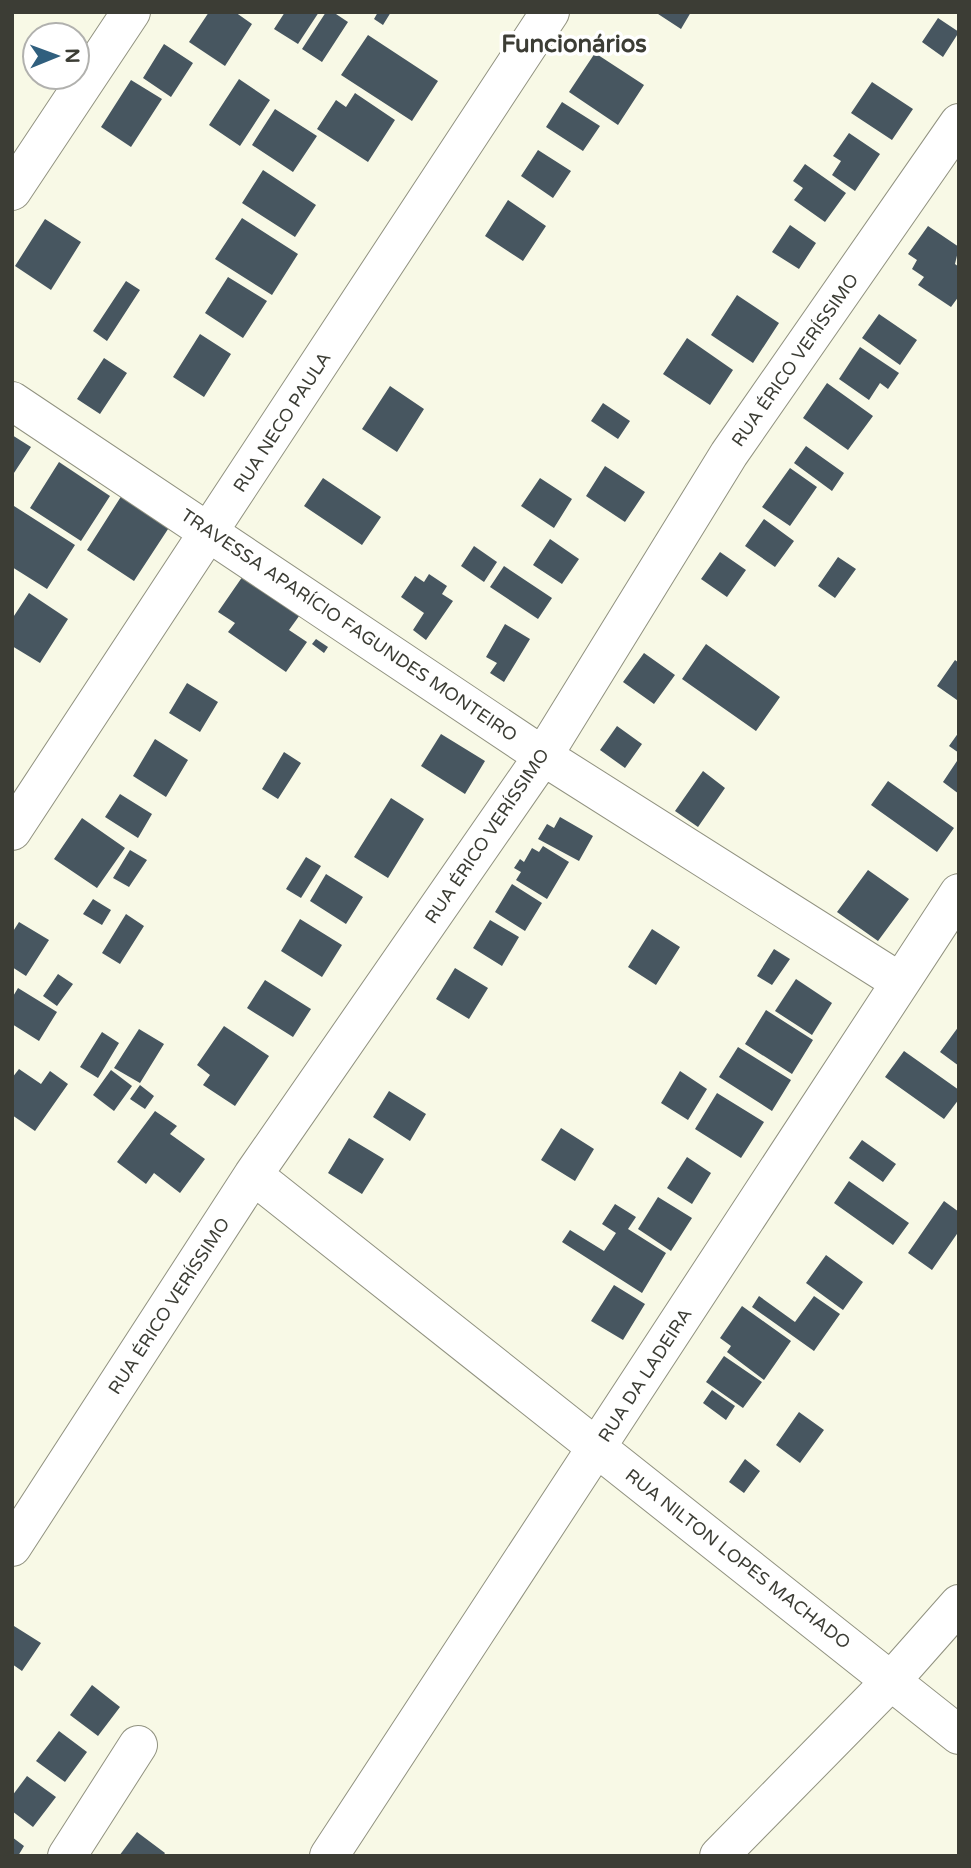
<svg xmlns="http://www.w3.org/2000/svg" width="971" height="1868" font-family="'Varela Round',sans-serif">
	<style>
		.building { fill: #475660 }
		.lines { fill: none; stroke-linecap: round; stroke-linejoin: round }
		.minor-casing { stroke: #919280; stroke-width: 40 }
		.minor { stroke: #fff; stroke-width: 38 }
		.labels { text-anchor: middle; dominant-baseline: central; stroke-width: 7; stroke-linejoin: round; paint-order: stroke }
		.street-label { font-size: 18px; fill: #3c3d35; stroke: #fff }
		.district-label { font-size: 24px; font-weight: bold; fill: #3c3d35; stroke: #fff }
	</style>
	<rect width="100%" height="100%" fill="#f8f9e6"/>
	<path class="building" d="M209,12H235L252,24L225,66L189,42Z
		M285,12H319L298,44L274,29Z
		M326,12H333L348,22L322,62L302,49Z
		M378,12H391L383,25L374,19Z
		M655,12H691L681,29Z
		M938,18L959,32L943,57L922,42Z
		M368,35L438,81L412,121L341,75Z
		M164,44L193,63L171,97L143,78Z
		M595,53L644,85L618,125L569,92Z
		M239,79L270,100L240,146L209,125Z
		M131,80L162,99L131,147L101,127Z
		M872,82L913,109L892,140L851,113Z
		M355,93L395,120L368,162L317,129L336,100L346,107Z
		M562,102L600,126L583,151L546,127Z
		M275,109L317,136L293,172L252,145Z
		M849,133L880,154L855,191L832,175L841,161L833,156Z
		M538,150L571,171L553,198L521,176Z
		M805,164L846,193L825,222L794,200L803,188L793,181Z
		M263,170L316,205L295,237L242,203Z
		M508,200L546,226L523,261L485,236Z
		M242,218L298,254L272,295L215,259Z
		M45,219L81,242L51,290L15,266Z
		M790,225L816,243L799,269L772,252Z
		M928,226L959,247L955,264L959,267V296L951,307L918,285L924,277L912,269L917,260L908,254Z
		M228,277L267,301L243,338L205,313Z
		M126,281L140,290L107,341L93,331Z
		M737,295L779,323L753,363L711,335Z
		M879,314L917,340L900,365L862,338Z
		M200,334L231,354L204,397L173,377Z
		M687,338L733,370L710,405L663,374Z
		M860,347L899,373L888,389L880,383L869,400L839,379Z
		M104,358L127,373L100,414L77,399Z
		M827,383L873,416L848,450L803,418Z
		M390,386L424,409L397,452L362,429Z
		M603,403L630,421L618,439L591,421Z
		M12,435L31,447L12,476Z
		M806,446L844,473L832,491L794,463Z
		M59,462L110,496L81,541L30,508Z
		M605,466L645,492L625,522L586,496Z
		M790,468L817,487L790,526L762,507Z
		M323,478L381,517L362,545L304,506Z
		M540,478L572,499L554,528L521,506Z
		M122,495L170,526L134,581L87,550Z
		M14,506L75,545L47,589L12,567Z
		M764,519L794,541L775,567L745,546Z
		M550,539L579,559L562,584L533,565Z
		M474,546L497,562L484,582L461,566Z
		M720,552L746,570L727,597L701,579Z
		M838,557L856,569L835,598L818,586Z
		M504,566L552,598L538,619L490,587Z
		M245,573L302,612L289,630L307,642L286,672L228,632L235,623L218,612Z
		M429,574L447,586L442,594L453,601L426,640L413,630L424,613L401,597L415,576L424,582Z
		M29,593L68,619L40,663L12,646V619Z
		M505,624L530,639L504,682L490,673L497,663L486,657Z
		M316,639L328,647L324,653L312,644Z
		M706,644L780,697L756,731L682,679Z
		M644,653L675,675L654,704L623,682Z
		M955,660L959,663L957,700L937,686Z
		M187,683L218,702L200,732L169,713Z
		M617,726L642,744L625,768L600,750Z
		M959,732V753L949,746Z
		M441,734L485,761L465,794L421,766Z
		M155,739L188,760L166,797L133,776Z
		M284,752L301,763L278,799L262,789Z
		M957,761L959,762V794L943,782Z
		M703,771L725,788L698,827L675,811Z
		M888,781L954,828L937,852L871,805Z
		M120,794L152,814L138,838L105,817Z
		M391,798L424,819L388,878L354,857Z
		M560,817L593,836L579,861L538,839L547,824L554,828Z
		M82,818L125,848L97,888L54,859Z
		M543,846L569,862L547,899L516,880L521,872L514,868L520,859L524,862L532,848L539,852Z
		M130,850L147,860L129,887L113,878Z
		M306,857L321,866L301,898L286,889Z
		M868,870L909,899L878,941L837,912Z
		M326,874L363,897L346,924L310,901Z
		M512,884L542,903L525,931L495,912Z
		M93,899L111,910L102,925L83,914Z
		M126,914L144,926L120,964L102,953Z
		M300,919L342,945L322,977L281,951Z
		M490,920L519,937L502,966L473,948Z
		M19,922L49,940L26,976L12,967V933Z
		M652,929L680,947L656,985L628,967Z
		M774,949L790,959L772,985L757,976Z
		M455,968L488,988L469,1019L436,999Z
		M58,974L73,984L57,1006L43,996Z
		M796,979L832,1003L812,1035L775,1011Z
		M265,980L311,1009L293,1037L247,1008Z
		M18,988L57,1012L39,1041L12,1024V998Z
		M766,1010L813,1040L792,1074L745,1044Z
		M224,1026L269,1056L235,1106L203,1085L210,1075L197,1065Z
		M959,1026V1066L940,1052Z
		M139,1029L164,1044L140,1083L114,1068Z
		M102,1032L119,1043L98,1078L80,1067Z
		M738,1047L791,1080L772,1111L719,1077Z
		M904,1051L959,1090V1099L944,1119L885,1077Z
		M19,1069L41,1084L50,1071L68,1084L35,1131L12,1115V1078Z
		M111,1070L132,1086L114,1111L93,1095Z
		M680,1071L707,1089L688,1120L661,1103Z
		M140,1085L154,1096L145,1109L130,1099Z
		M389,1091L426,1114L410,1141L373,1117Z
		M717,1093L764,1122L741,1158L695,1129Z
		M155,1111L177,1126L170,1134L205,1159L180,1193L154,1173L146,1184L117,1162Z
		M561,1128L594,1149L575,1181L541,1160Z
		M349,1138L384,1159L362,1194L328,1173Z
		M862,1140L896,1164L883,1182L849,1158Z
		M687,1157L711,1173L692,1204L667,1188Z
		M849,1181L909,1223L893,1245L834,1203Z
		M658,1197L692,1218L671,1251L638,1229Z
		M944,1201L959,1212V1231L932,1270L908,1253Z
		M615,1204L636,1217L628,1229L666,1253L642,1293L562,1242L570,1230L604,1251L616,1233L602,1224Z
		M826,1255L863,1282L843,1310L806,1283Z
		M614,1285L645,1304L623,1340L591,1321Z
		M759,1296L795,1322L814,1296L840,1314L814,1351L752,1307Z
		M742,1306L791,1341L764,1380L727,1352L731,1346L720,1338Z
		M724,1356L762,1382L743,1408L706,1382Z
		M712,1390L735,1406L726,1420L703,1403Z
		M799,1412L824,1430L800,1463L776,1445Z
		M745,1459L760,1471L744,1493L729,1482Z
		M14,1626L41,1643L22,1671L12,1664Z
		M92,1685L120,1707L98,1736L70,1715Z
		M59,1731L87,1752L65,1782L36,1761Z
		M27,1776L56,1797L33,1827L12,1811V1796Z
		M137,1832L165,1853L163,1856H119Z
		M12,1837L24,1846L18,1856H12Z"/>
	<g class="lines">
		<g class="minor-casing">
			<path id="minor" d="M12,191L131,12
				M12,401L543,756L900,982
				M12,831L550,12
				M253,1175L959,1735
				M12,1547L253,1175L543,756L729,454L959,123
				M67,1856L138,1745
				M329,1856L959,893
				M719,1856L891,1681L959,1604"/>
		</g>
		<use href="#minor" class="minor"/>
	</g>
	<g class="labels">
		<g class="street-label">
			<text transform="translate(795 360) rotate(-55)">RUA ÉRICO VERÍSSIMO</text>
			<text transform="translate(282 422) rotate(-57)">RUA NECO PAULA</text>
			<text transform="translate(349 625) rotate(34)">TRAVESSA APARÍCIO FAGUNDES MONTEIRO</text>
			<text transform="translate(487 836) rotate(-56)">RUA ÉRICO VERÍSSIMO</text>
			<text transform="translate(169 1306) rotate(-57)">RUA ÉRICO VERÍSSIMO</text>
			<text transform="translate(645 1375) rotate(-57)">RUA DA LADEIRA</text>
			<text transform="translate(738 1559) rotate(38)">RUA NILTON LOPES MACHADO</text>
		</g>
		<g class="district-label">
			<text x="574" y="44">Funcionários</text>
		</g>
	</g>
	<rect width="971" height="1868" fill="none" stroke="#3c3d35" stroke-width="28"/>
	<g transform="translate(56 56) rotate(89)"><circle r="33" fill="#ffffff" stroke="#b1b1ae" stroke-width="2"/>
	<path d="M0-5L12 26L0 18L-12 26Z" fill="#305f7e"/>
	<text y="-10" font-size="19" font-weight="bold" text-anchor="middle" fill="#3c3d35">N</text>
	</g>
</svg>
